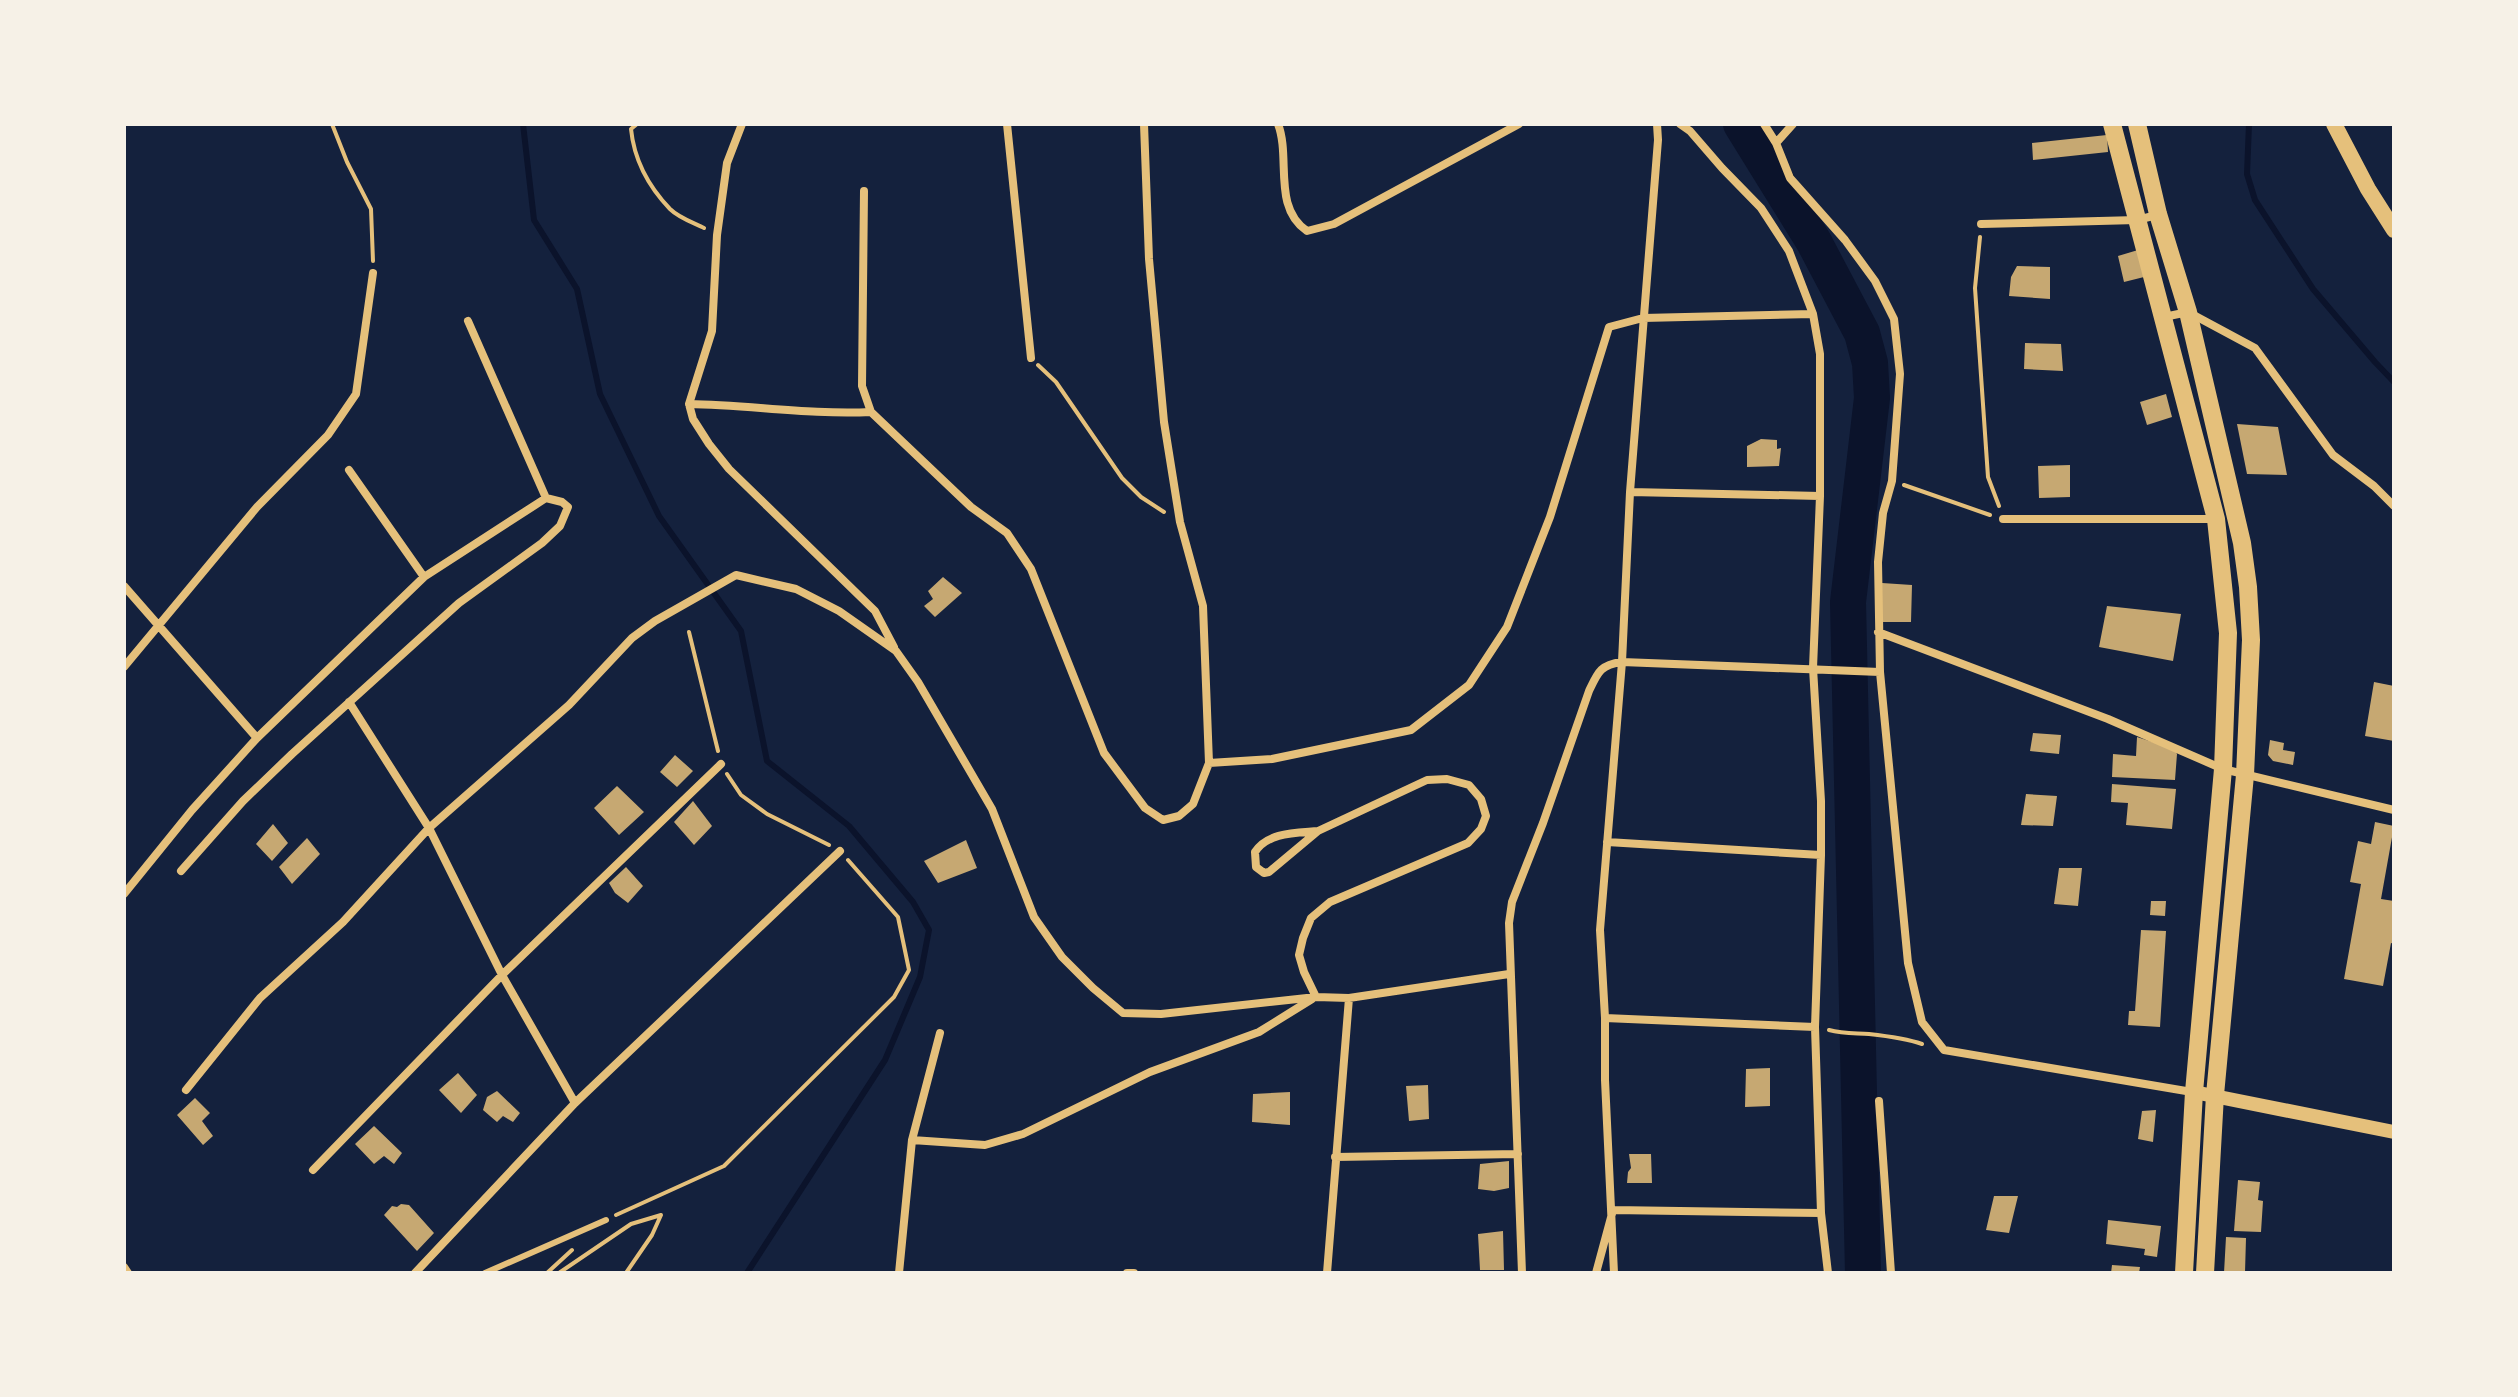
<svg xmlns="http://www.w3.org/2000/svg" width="2518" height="1397" font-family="'Space Grotesk',sans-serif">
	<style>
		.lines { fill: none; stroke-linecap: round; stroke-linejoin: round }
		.stream { stroke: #0b132b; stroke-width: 6 }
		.river { stroke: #0b132b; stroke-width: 36 }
		.building { fill: #c6a872 }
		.path { stroke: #e5c07b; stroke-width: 4 }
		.service { stroke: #e5c07b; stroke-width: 6 }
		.minor { stroke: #e5c07b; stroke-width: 8 }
		.tertiary { stroke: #e5c07b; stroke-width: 14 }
		.secondary { stroke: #e5c07b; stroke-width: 16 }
		.primary { stroke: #e5c07b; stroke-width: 18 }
	</style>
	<rect width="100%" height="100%" fill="#14213d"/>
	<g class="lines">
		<path class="stream" d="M523,124L534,220L577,289L600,394L659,516L741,631L767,761L849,826L913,902L929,930L920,977L885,1060L747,1273
			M2249,124L2247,174L2255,200L2313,289L2375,362L2394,382"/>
		<path class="river" d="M1741,124L1814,242L1862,333L1870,363L1872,398L1848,602L1863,1273"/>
	</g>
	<path class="building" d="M2107,135L2108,152L2033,160L2032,143Z
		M2138,250L2144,277L2124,282L2118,256Z
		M2017,266L2050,267V299L2009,296L2011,277Z
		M2025,343L2061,344L2063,371L2024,369Z
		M2166,394L2172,417L2147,425L2140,402Z
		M2237,424L2278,427L2287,475L2247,474Z
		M1761,439L1777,440V449L1781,448L1779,466L1747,467V446Z
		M2070,465V497L2039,498L2038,466Z
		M943,577L962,593L935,617L924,606L933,599L928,591Z
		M1882,583L1912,585L1911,622H1878Z
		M2107,606L2181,614L2173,661L2099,647Z
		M2374,682L2394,686V741L2365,736Z
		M2033,733L2061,735L2059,754L2030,751Z
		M2137,737L2174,749L2177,754L2175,780L2112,777L2113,754L2136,756Z
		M2270,740L2284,743L2283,750L2295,752L2293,765L2273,761L2268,755Z
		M675,755L693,771L677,787L660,772Z
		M2112,784L2176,789L2172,829L2126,825L2128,803L2111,802Z
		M617,786L644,812L619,835L594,808Z
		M2026,794L2057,796L2053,826L2021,825Z
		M693,801L712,826L694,845L674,822Z
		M2375,822L2394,826L2381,899L2394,901V944L2391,943L2383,986L2344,979L2361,884L2350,882L2358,841L2371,844Z
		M273,824L288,843L272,861L256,844Z
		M307,838L320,854L292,884L279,867Z
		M966,840L977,868L938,883L924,861Z
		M626,867L643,886L628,903L615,893L609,883Z
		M2059,868H2082L2078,906L2054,904Z
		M2151,901H2166L2165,916L2150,915Z
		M2141,930L2166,931L2160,1027L2128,1025L2129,1011H2135Z
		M1770,1068V1106L1745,1107L1746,1069Z
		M458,1073L477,1095L461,1113L439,1090Z
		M1428,1085L1429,1119L1409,1121L1406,1086Z
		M497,1091L520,1113L513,1122L503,1116L497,1122L483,1110L487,1097Z
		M1290,1092V1125L1252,1122L1253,1094Z
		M195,1098L210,1113L202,1121L213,1136L203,1145L177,1115Z
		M2156,1110L2153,1142L2138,1139L2142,1111Z
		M374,1126L402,1153L394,1164L384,1156L374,1164L355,1144Z
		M1629,1154H1651L1652,1183H1627L1628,1172L1631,1168Z
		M1509,1161V1188L1494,1191L1478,1189L1480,1164Z
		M2238,1180L2260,1182L2258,1200L2263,1201L2261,1232L2234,1231Z
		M1994,1196H2018L2009,1233L1986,1230Z
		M401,1204L409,1205L434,1233L417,1251L384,1215L392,1206L397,1207Z
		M2108,1220L2161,1226L2157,1257L2144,1255L2145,1249L2106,1244Z
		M1503,1231L1504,1270H1480L1478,1234Z
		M2226,1237L2246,1238L2245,1273H2224Z
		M2112,1265L2140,1267L2139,1273H2111Z"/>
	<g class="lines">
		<path class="path" d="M332,124L347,162L371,209L373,261
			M637,124L631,129C634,159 649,187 670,209C679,218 694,223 704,228
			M1980,237L1975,288L1988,477L1999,506
			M1038,365L1056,382L1122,478L1141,497L1164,512
			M1904,485L1990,515
			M689,632L718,751
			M727,774L741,795L767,814L829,845
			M1829,1030C1843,1034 1855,1033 1869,1034C1887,1036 1905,1038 1922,1044
			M616,1215L724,1166L894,997L909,970L898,917L848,860
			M547,1273L572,1250
			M559,1273L631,1224L661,1215L652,1235L626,1273"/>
		<path class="service" d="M485,1273L606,1220"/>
		<path class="minor" d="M742,124L727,163L717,235L712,331L689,404L693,419L709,444L729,469L875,611L894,647
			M1007,124L1031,358
			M1278,124C1291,158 1272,207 1307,231L1334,224L1519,124
			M1680,124L1690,131L1722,168L1761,208L1789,251L1813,314L1820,354V496L1813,668L1821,801V855L1815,1027L1821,1213L1828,1273
			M1764,124L1776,143L1790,178L1845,240L1875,281L1894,319L1900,374L1892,481L1883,513L1878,562L1880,672
			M1776,143L1793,124
			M864,191L862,386L871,412L971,507L1007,533L1031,569L1104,753L1145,808L1163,820L1179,816L1193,804L1209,763L1203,606L1180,522L1164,422L1149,259L1144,124
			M1981,224L2137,220L2157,215
			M2164,317L2188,312L2255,348L2333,455L2374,486L2394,506
			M468,321L546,498
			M689,404C750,405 810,415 871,412
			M349,470L424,577
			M1630,492L1820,496
			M2003,519H2214
			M124,586L257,738
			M1878,632L2108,719L2223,769L2394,810
			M124,667L257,507L328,435L356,394L373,273
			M349,702L429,828L502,975L575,1103
			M1209,763L1272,759L1411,730L1469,685L1507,627L1550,517L1609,327L1643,318L1813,314
			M1607,842L1821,855
			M124,894L192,810L257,738L424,577L546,498L562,502L568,507L560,526L542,543L459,603L292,754L243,801L181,871
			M1316,997L1304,972L1299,955L1303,938L1311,918L1330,902L1468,843L1481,829L1486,816L1481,799L1469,785L1447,779L1427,780L1318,831L1269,872L1264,873L1256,867L1255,852C1268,832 1296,833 1318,831
			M1605,1018L1815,1027
			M186,1090L260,998L343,922L429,828L569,705L632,638L655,621L736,575L796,589L839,611L896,651L918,682L992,809L1034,917L1062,957L1093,988L1123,1013L1161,1014L1316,997L1349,998L1509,974
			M1879,1101L1891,1273
			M912,1140L985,1145L1023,1134L1150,1072L1259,1032L1312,999
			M1335,1157L1518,1154
			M313,1170L502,975L721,764
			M124,1267L128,1273
			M415,1273L575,1103L840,851
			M899,1273L912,1140L940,1033
			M1127,1273H1134
			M1327,1273L1349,998
			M1522,1273L1509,923L1512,902L1543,823L1589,691C1598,672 1600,665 1622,662L1880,672L1908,963L1922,1022L1944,1050L2192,1092
			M1596,1273L1613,1210L1821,1213
			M1614,1273L1605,1080V1018L1600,930L1622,662L1630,492L1658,140L1657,124"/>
		<path class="tertiary" d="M2194,1092L2394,1132"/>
		<path class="secondary" d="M2334,124L2368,189L2394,230"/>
		<path class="primary" d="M2112,124L2216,519L2228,633L2223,769L2194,1092L2184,1273
			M2137,124L2158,214L2188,312L2242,543L2248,587L2251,640L2245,775L2215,1095L2205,1273"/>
	</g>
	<rect width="2518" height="1397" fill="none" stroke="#f6f1e7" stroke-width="252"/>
</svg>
